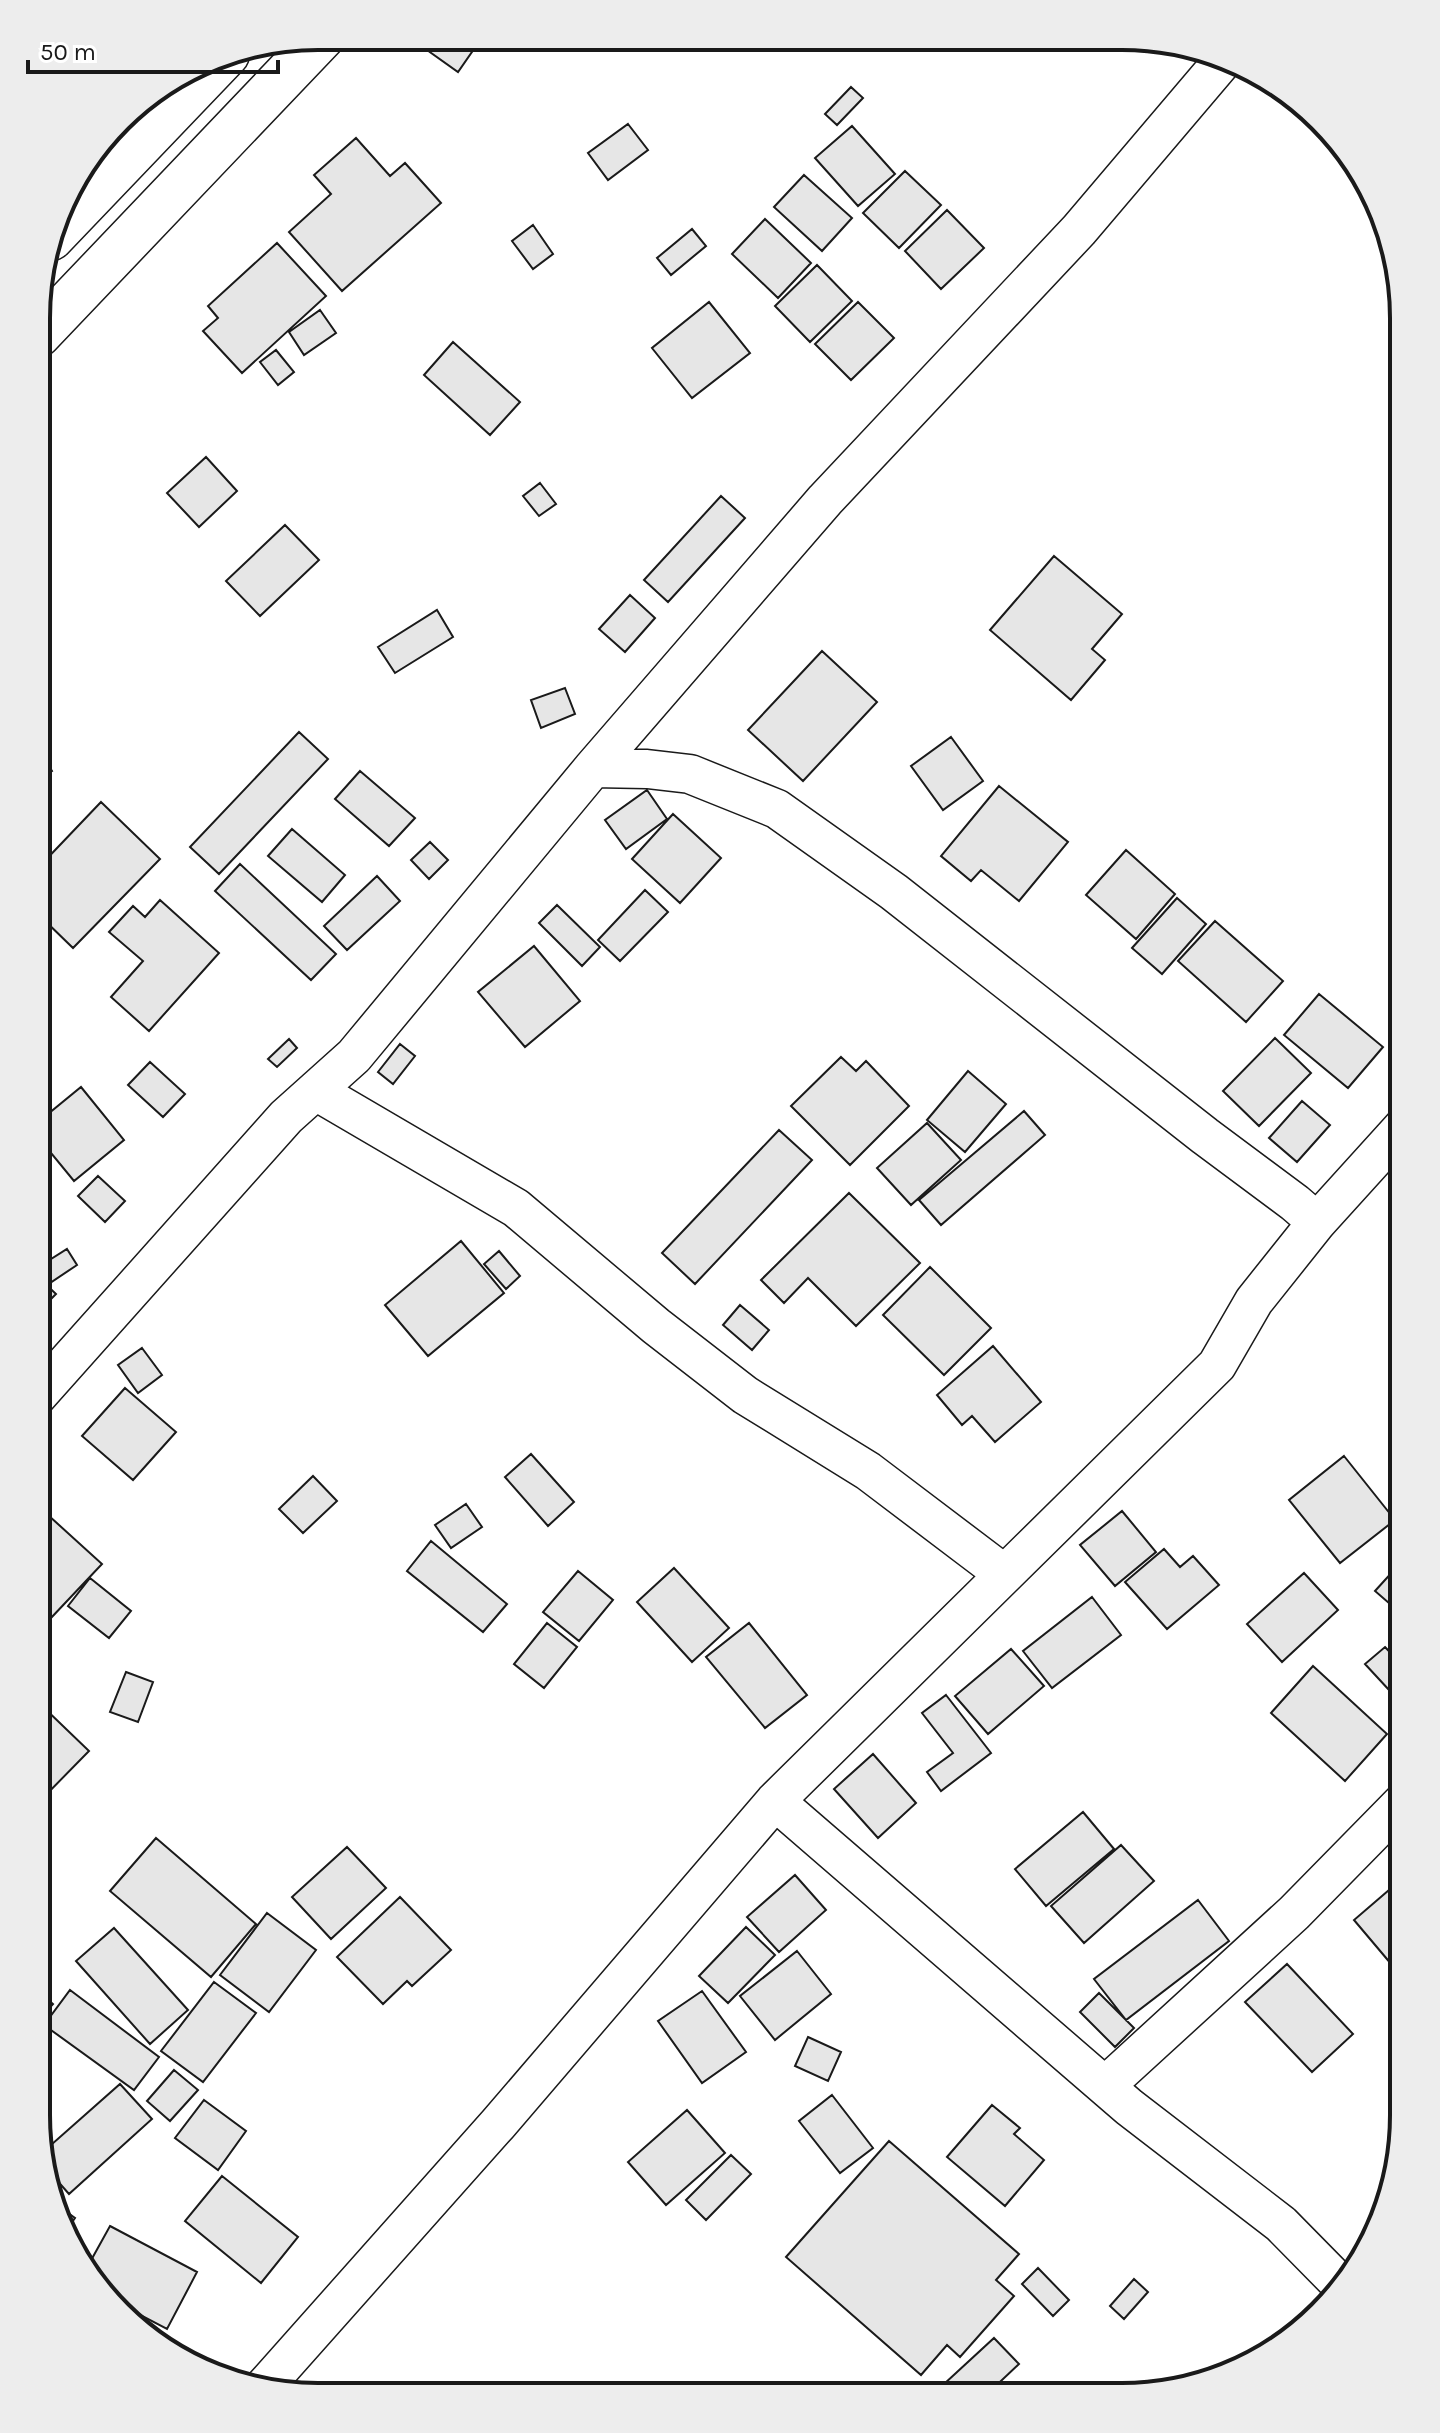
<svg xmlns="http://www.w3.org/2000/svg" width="1440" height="2433" font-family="Karla,sans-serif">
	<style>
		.building { fill: #e6e6e6; stroke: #1a1a1a; stroke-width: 2 }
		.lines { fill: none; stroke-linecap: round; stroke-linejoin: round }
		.minor-casing { stroke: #1a1a1a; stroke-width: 41 }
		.highway-casing { stroke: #1a1a1a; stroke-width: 47 }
		.minor { stroke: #fff; stroke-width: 38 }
		.highway { stroke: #fff; stroke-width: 44 }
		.rim { fill: none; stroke: #1a1a1a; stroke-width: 4 }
	</style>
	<rect width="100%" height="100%" fill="#fff"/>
	<path class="building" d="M436,36H483L458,72L427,50Z
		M851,87L863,98L837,125L825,114Z
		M628,124L648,150L608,180L588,153Z
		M852,126L895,174L858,206L815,158Z
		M356,138L390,176L405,163L441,203L342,291L289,232L331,194L314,175Z
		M905,171L941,205L899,248L863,213Z
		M804,175L852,218L822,251L774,207Z
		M947,210L984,248L941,289L905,251Z
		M765,219L811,263L778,298L732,254Z
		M533,225L553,254L533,269L512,241Z
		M692,229L706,246L671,275L657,258Z
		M277,243L326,296L242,373L203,331L218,318L208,306Z
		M817,265L852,301L810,342L775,306Z
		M709,302L750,353L692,398L652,348Z
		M858,302L894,338L851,380L815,344Z
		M320,310L336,333L304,355L289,332Z
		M453,342L520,402L490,435L424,375Z
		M276,350L294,372L278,385L260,362Z
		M206,457L237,491L199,527L167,493Z
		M540,483L556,504L539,516L523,496Z
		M721,496L745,518L668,602L644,580Z
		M285,525L319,560L260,616L226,581Z
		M1054,556L1122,614L1092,649L1105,660L1071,700L990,630Z
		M630,595L655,618L625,652L599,629Z
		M437,610L453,637L395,673L378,647Z
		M822,651L877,702L803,781L748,730Z
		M565,688L575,714L541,728L531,700Z
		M299,732L328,759L219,874L190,847Z
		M951,737L983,781L943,810L911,766Z
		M39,751L52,771L38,781V752Z
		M360,771L415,818L389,846L335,799Z
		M999,786L1068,842L1019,901L981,870L971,881L941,856Z
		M647,790L667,819L626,849L605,820Z
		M101,802L160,859L73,948L38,914V868Z
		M673,814L721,858L680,903L632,859Z
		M292,829L345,875L322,902L268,856Z
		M430,842L448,860L429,879L411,860Z
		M1126,850L1175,894L1136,939L1086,895Z
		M240,864L336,954L311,980L215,891Z
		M377,876L400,901L347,950L324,926Z
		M645,890L668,912L620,961L598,940Z
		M1177,898L1206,924L1162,974L1132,948Z
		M160,900L219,953L149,1031L111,997L143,961L109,932L133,906L145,917Z
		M557,905L600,947L582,966L539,923Z
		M1215,921L1283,981L1246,1022L1178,961Z
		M534,946L580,1001L525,1047L478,992Z
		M1319,994L1383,1047L1348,1088L1284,1035Z
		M1275,1038L1311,1073L1259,1126L1223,1091Z
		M289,1039L297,1048L277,1067L268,1059Z
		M400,1044L415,1056L393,1084L378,1072Z
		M841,1057L856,1071L866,1061L909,1106L850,1165L791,1106Z
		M150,1062L185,1094L163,1117L128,1085Z
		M968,1071L1006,1104L965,1152L927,1120Z
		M81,1087L124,1140L74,1181L37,1136V1123Z
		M1302,1101L1330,1125L1297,1162L1269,1138Z
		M1024,1111L1045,1135L941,1225L919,1200Z
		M927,1123L961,1160L911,1205L877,1168Z
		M779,1130L812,1160L695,1284L662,1253Z
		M98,1176L125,1201L105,1222L78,1196Z
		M849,1193L920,1263L856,1326L808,1278L784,1303L761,1280Z
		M461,1241L504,1293L428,1356L385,1305Z
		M67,1249L77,1265L50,1283L40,1266Z
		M499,1251L520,1276L506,1289L484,1264Z
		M930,1267L991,1328L944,1375L883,1315Z
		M37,1276L56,1294L37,1313Z
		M740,1305L769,1330L752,1350L723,1325Z
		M993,1346L1041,1402L995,1442L972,1416L962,1425L937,1395Z
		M142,1348L162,1375L138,1393L118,1365Z
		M125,1388L176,1432L133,1480L82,1436Z
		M531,1454L574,1502L548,1526L505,1477Z
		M1344,1456L1395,1520L1340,1563L1289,1500Z
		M313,1476L337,1501L303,1533L279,1509Z
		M466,1504L482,1527L451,1548L435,1525Z
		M1122,1511L1156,1552L1115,1586L1080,1545Z
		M48,1515L102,1564L50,1619L37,1607V1528Z
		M431,1541L507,1604L483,1632L407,1571Z
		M1164,1549L1180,1567L1193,1556L1219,1585L1167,1629L1125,1582Z
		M1404,1559V1616L1375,1591Z
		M674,1568L729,1628L692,1662L637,1602Z
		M578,1571L613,1600L579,1641L543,1612Z
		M1304,1573L1338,1610L1282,1662L1247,1624Z
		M90,1578L131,1611L109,1638L68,1606Z
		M1092,1597L1121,1635L1052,1688L1023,1651Z
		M547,1623L577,1647L544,1688L514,1664Z
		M749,1623L807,1695L765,1728L706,1657Z
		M1385,1647L1404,1667V1702L1402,1704L1365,1664Z
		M1011,1649L1044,1686L988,1734L955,1696Z
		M1313,1666L1387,1734L1345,1781L1271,1713Z
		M126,1672L153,1682L138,1722L110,1712Z
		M946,1695L991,1753L941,1791L927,1772L953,1753L922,1713Z
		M37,1701L89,1751L36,1805Z
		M873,1754L916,1803L878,1838L834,1789Z
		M1083,1812L1114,1849L1046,1906L1015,1869Z
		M156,1838L256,1924L211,1977L110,1891Z
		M1121,1845L1154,1881L1084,1943L1051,1906Z
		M347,1847L386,1888L331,1939L292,1897Z
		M795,1875L826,1910L779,1952L747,1917Z
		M1403,1878V1956L1392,1965L1354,1920Z
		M400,1897L451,1950L412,1986L407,1981L383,2004L337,1957Z
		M1198,1900L1229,1941L1126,2020L1094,1979Z
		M267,1913L316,1950L269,2012L220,1975Z
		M746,1927L775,1955L728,2003L699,1976Z
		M114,1928L188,2010L150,2044L76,1961Z
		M797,1951L831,1994L775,2040L740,1996Z
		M1287,1964L1353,2034L1312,2072L1245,2002Z
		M214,1982L256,2013L203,2082L161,2051Z
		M36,1989L53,2004L36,2023Z
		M70,1990L159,2057L134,2090L44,2025Z
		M702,1991L746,2052L702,2083L658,2021Z
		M1099,1993L1134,2028L1115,2047L1080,2012Z
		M808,2037L841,2052L828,2081L795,2066Z
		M174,2070L198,2090L170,2121L147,2101Z
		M120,2084L152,2119L69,2194L47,2169L43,2152Z
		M832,2095L873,2148L840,2173L799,2121Z
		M204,2100L246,2131L218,2170L175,2138Z
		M992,2105L1020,2128L1014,2134L1044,2160L1005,2206L947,2157Z
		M687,2110L725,2153L666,2205L628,2162Z
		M889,2141L1019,2254L996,2280L1014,2296L960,2357L947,2345L921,2375L786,2257Z
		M731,2155L751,2174L706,2220L686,2200Z
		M222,2176L298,2237L261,2283L185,2221Z
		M53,2202L75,2218L65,2232L57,2222Z
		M110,2226L197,2272L167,2329L121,2305L89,2264Z
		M1038,2268L1069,2300L1053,2316L1022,2284Z
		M1134,2279L1148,2292L1124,2319L1110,2306Z
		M994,2338L1019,2364L984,2397L931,2396Z"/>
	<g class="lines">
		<g class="minor-casing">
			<path id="minor" d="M593,768L647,769L690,774L777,809L894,892L1205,1136L1295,1203L1317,1222
				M316,1091L516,1208L656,1326L745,1395L868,1471L1004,1574
				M37,1396L286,1117L354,1056L593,768L825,500L1079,230L1220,64
				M775,1801L1129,2107L1281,2224L1344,2288
				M1105,2086L1294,1913L1403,1802
				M264,2387L498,2124L775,1801L1217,1365L1254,1301L1317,1222L1404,1126"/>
		</g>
		<g class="highway-casing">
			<path id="highway" d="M51,238L227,54
				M38,335L323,36"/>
		</g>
		<use href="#minor" class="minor"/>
		<use href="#highway" class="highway"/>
	</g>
	<path d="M0 0H1440V2433H0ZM318 50H1122A268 268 0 0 1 1390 318V2115A268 268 0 0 1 1122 2383H318A268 268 0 0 1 50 2115V318A268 268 0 0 1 318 50Z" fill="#ededed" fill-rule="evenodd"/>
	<path class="rim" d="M318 50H1122A268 268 0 0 1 1390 318V2115A268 268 0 0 1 1122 2383H318A268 268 0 0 1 50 2115V318A268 268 0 0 1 318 50Z"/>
	<path d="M28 60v12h250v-12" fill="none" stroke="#1a1a1a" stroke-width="4"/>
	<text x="40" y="60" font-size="24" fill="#1a1a1a" stroke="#ffffff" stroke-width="6" paint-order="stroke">50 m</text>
</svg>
